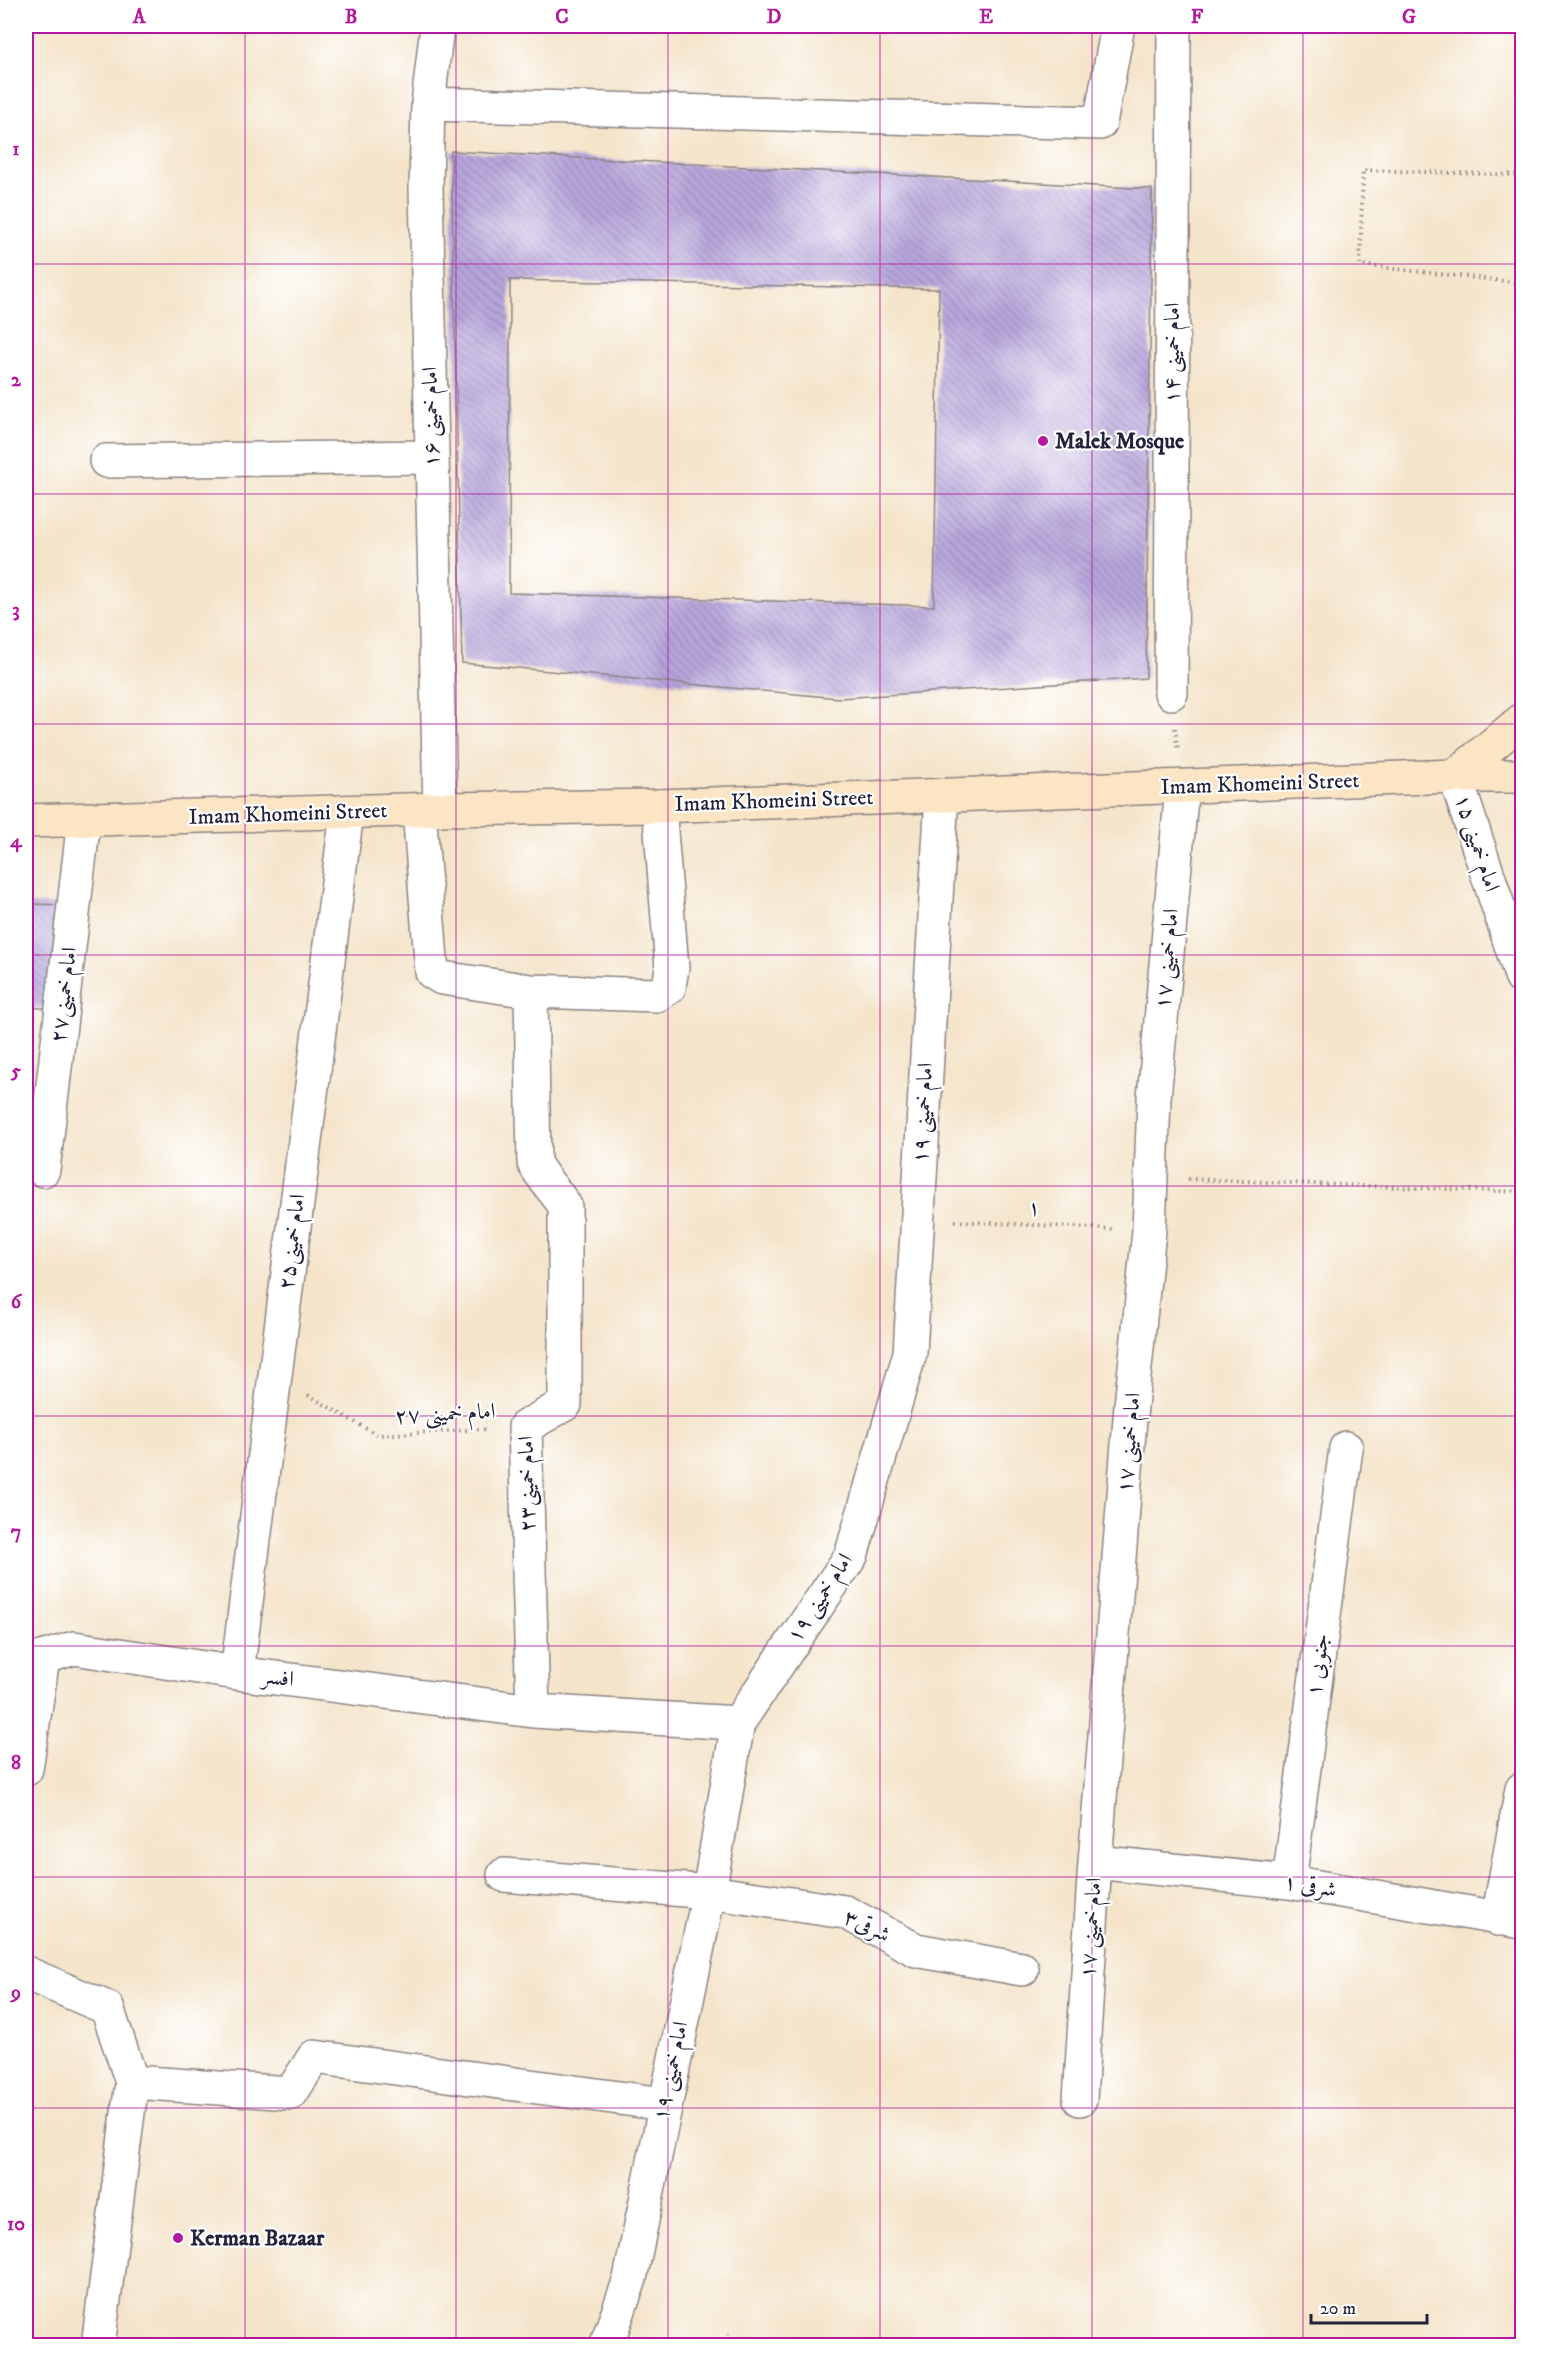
<svg xmlns="http://www.w3.org/2000/svg" width="1548" height="2371" font-family="'IM FELL DW Pica',Amiri,serif">
	<style>
		.building { fill: url(#building-back-hatch); fill-rule: evenodd }
		.lines { fill: none; stroke-linecap: round; stroke-linejoin: round }
		.minor-casing { stroke: #8b8382; stroke-width: 36 }
		.secondary-casing { stroke: #8b8382; stroke-width: 36 }
		.path { stroke: #8b8382; stroke-width: 4; stroke-dasharray: 1.5 4.5; stroke-linecap: butt }
		.minor { stroke: #fff; stroke-width: 33 }
		.secondary { stroke: #fce5c4; stroke-width: 33 }
		.grid { fill: none; stroke: #b5179e; stroke-width: 1.5; stroke-opacity: 0.55 }
		.poi-dot { fill: #b5179e; stroke: #fff; stroke-width: 2 }
		.labels { text-anchor: middle; dominant-baseline: central; stroke-width: 4.5; stroke-linejoin: round; paint-order: stroke }
		.street-label { font-size: 22px; fill: #22223b; stroke: #fff }
		.poi-label { font-size: 22px; font-weight: bold; fill: #22223b; stroke: #fff; text-anchor: start }
		.neatline { fill: none; stroke: #b5179e; stroke-width: 2 }
		.grid-label { font-size: 20px; text-anchor: middle; font-weight: bold; fill: #b5179e }
	</style>
	<defs>
		<pattern id="building-back-hatch" width="6" height="6" patternUnits="userSpaceOnUse" patternTransform="scale(1.5)"><rect width="6" height="6" fill="#b8a6dc"/><path d="M-1 5l2 2M0 0l6 6M5-1l2 2" fill="none" stroke="#9587b4"/></pattern>
	</defs>
	<rect width="100%" height="100%" fill="#fff"/>
	<filter id="ink" filterUnits="userSpaceOnUse"><feTurbulence type="fractalNoise" baseFrequency=".0167" numOctaves="2"/><feDisplacementMap in="SourceGraphic" scale="12" xChannelSelector="R" yChannelSelector="G"/><feConvolveMatrix kernelMatrix="1 2 1 2 8 2 1 2 1" color-interpolation-filters="sRGB"/></filter>
	<filter id="wash" filterUnits="userSpaceOnUse"><feTurbulence type="fractalNoise" baseFrequency=".008" numOctaves="4" result="noise"/><feDisplacementMap in="SourceGraphic" scale="24" xChannelSelector="R" yChannelSelector="G"/><feGaussianBlur stdDeviation="1.35" result="paint"/><feColorMatrix in="noise" values="0 0 0 0 0 0 0 0 0 0 0 0 0 0 0 0 0 1.4 0 .05"/><feComposite in="paint" operator="in"/></filter>
	<g filter="url(#wash)">
		<rect width="100%" height="100%" fill="#f4e4ca"/>
		<g id="blocks">
			<path class="building" d="M451,151L1152,189L1146,678L839,698L462,663ZM510,280L939,289L934,606L509,593Z
				M27,904L68,905L55,1009L26,1007Z"/>
		</g>
	</g>
	<g filter="url(#ink)">
		<use href="#blocks" fill-opacity="0" stroke="#8b8382" stroke-width="1.5"/>
		<g class="lines">
			<g class="minor-casing">
				<path id="minor" d="M437,26L428,104L426,187L440,809
					M428,104L1100,123L1118,26
					M106,461L432,457
					M1171,693L1174,26
					M1455,776L1522,978
					M419,810L432,972L442,978L531,991L657,995L669,987L672,968L659,806
					M531,991L534,1163C543,1179 555,1191 565,1206V1404L525,1427L533,1711
					M43,1170L84,820
					M26,1663L74,1648L237,1673L533,1711L738,1723
					M237,1673L347,812
					M26,1769L43,1658
					M1095,1862L1289,1882L1522,1922
					M504,1875L709,1892L845,1912L916,1950L1022,1969
					M1289,1882L1346,1448
					M1498,1919L1522,1789
					M26,1973L107,2008L132,2082L291,2093L314,2057L664,2104
					M1080,2099L1095,1862L1131,1406L1149,1231L1154,1098L1182,787
					M98,2346L132,2082
					M606,2346L630,2279L709,1892L738,1723L851,1556L910,1353L942,795"/>
			</g>
			<g class="secondary-casing">
				<path id="secondary" d="M1455,776L1522,720
					M26,821L440,809L659,806L1455,776H1522"/>
			</g>
			<path class="path" d="M1522,175L1363,170L1360,265L1522,283
				M1175,728L1178,751
				M1188,1179L1522,1192
				M955,1221L1112,1229
				M308,1395L377,1435L488,1429
				M727,2346L728,2333"/>
			<use href="#minor" class="minor"/>
			<use href="#secondary" class="secondary"/>
		</g>
	</g>
	<path class="grid" d="M245,26V2346M456,26V2346M668,26V2346M880,26V2346M1092,26V2346M1303,26V2346M26,264H1522M26,494H1522M26,724H1522M26,955H1522M26,1186H1522M26,1416H1522M26,1646H1522M26,1877H1522M26,2108H1522"/>
	<g class="poi-dot">
		<circle cx="1043" cy="441" r="6"/>
		<circle cx="178" cy="2238" r="6"/>
	</g>
	<g class="labels">
		<g class="street-label">
			<text transform="translate(1172 353) rotate(-90)">امام خمینی ۱۴</text>
			<text transform="translate(431 417) rotate(-91)">امام خمینی ۱۶</text>
			<text transform="translate(1260 784) rotate(-2)">Imam Khomeini Street</text>
			<text transform="translate(774 801) rotate(-2)">Imam Khomeini Street</text>
			<text transform="translate(288 814) rotate(-2)">Imam Khomeini Street</text>
			<text transform="translate(1477 843) rotate(72)">امام خمینی ۱۵</text>
			<text transform="translate(1167 959) rotate(-85)">امام خمینی ۱۷</text>
			<text transform="translate(64 995) rotate(-83)">امام خمینی۲۷</text>
			<text transform="translate(923 1113) rotate(-87)">امام خمینی ۱۹</text>
			<text transform="translate(1034 1208) rotate(3)">۱</text>
			<text transform="translate(292 1242) rotate(-83)">امام خمینی۲۵</text>
			<text transform="translate(445 1414) rotate(-3)">امام خمینی ۲۷</text>
			<text transform="translate(1129 1443) rotate(-85)">امام خمینی ۱۷</text>
			<text transform="translate(527 1484) rotate(-91)">امام خمینی۲۳</text>
			<text transform="translate(820 1598) rotate(-57)">امام خمینی ۱۹</text>
			<text transform="translate(1318 1665) rotate(-83)">۱ جنوبی</text>
			<text transform="translate(278 1678) rotate(7)">افسر</text>
			<text transform="translate(1310 1886) rotate(9)">۱ شرقی</text>
			<text transform="translate(867 1926) rotate(25)">شرقی۳</text>
			<text transform="translate(1091 1928) rotate(-86)">امام خمینی ۱۷</text>
			<text transform="translate(671 2071) rotate(-78)">امام خمینی ۱۹</text>
		</g>
		<g class="poi-label">
			<text x="1055" y="441">Malek Mosque</text>
			<text x="190" y="2238">Kerman Bazaar</text>
		</g>
	</g>
	<rect width="1548" height="2371" fill="none" stroke="#fff" stroke-width="66"/>
	<path d="M1311 2314v9h116v-9" fill="none" stroke="#22223b" stroke-width="3"/>
	<text x="1320" y="2314" font-size="18" fill="#22223b" stroke="#ffffff" stroke-width="4.5" paint-order="stroke">20 m</text>
	<rect x="33" y="33" width="1482" height="2305" class="neatline"/>
	<g class="grid-label">
		<text x="139" y="23">A</text>
		<text x="351" y="23">B</text>
		<text x="562" y="23">C</text>
		<text x="774" y="23">D</text>
		<text x="986" y="23">E</text>
		<text x="1197" y="23">F</text>
		<text x="1409" y="23">G</text>
		<text x="16" y="155">1</text>
		<text x="16" y="386">2</text>
		<text x="16" y="616">3</text>
		<text x="16" y="847">4</text>
		<text x="16" y="1077">5</text>
		<text x="16" y="1308">6</text>
		<text x="16" y="1538">7</text>
		<text x="16" y="1769">8</text>
		<text x="16" y="1999">9</text>
		<text x="16" y="2230">10</text>
	</g>
</svg>
